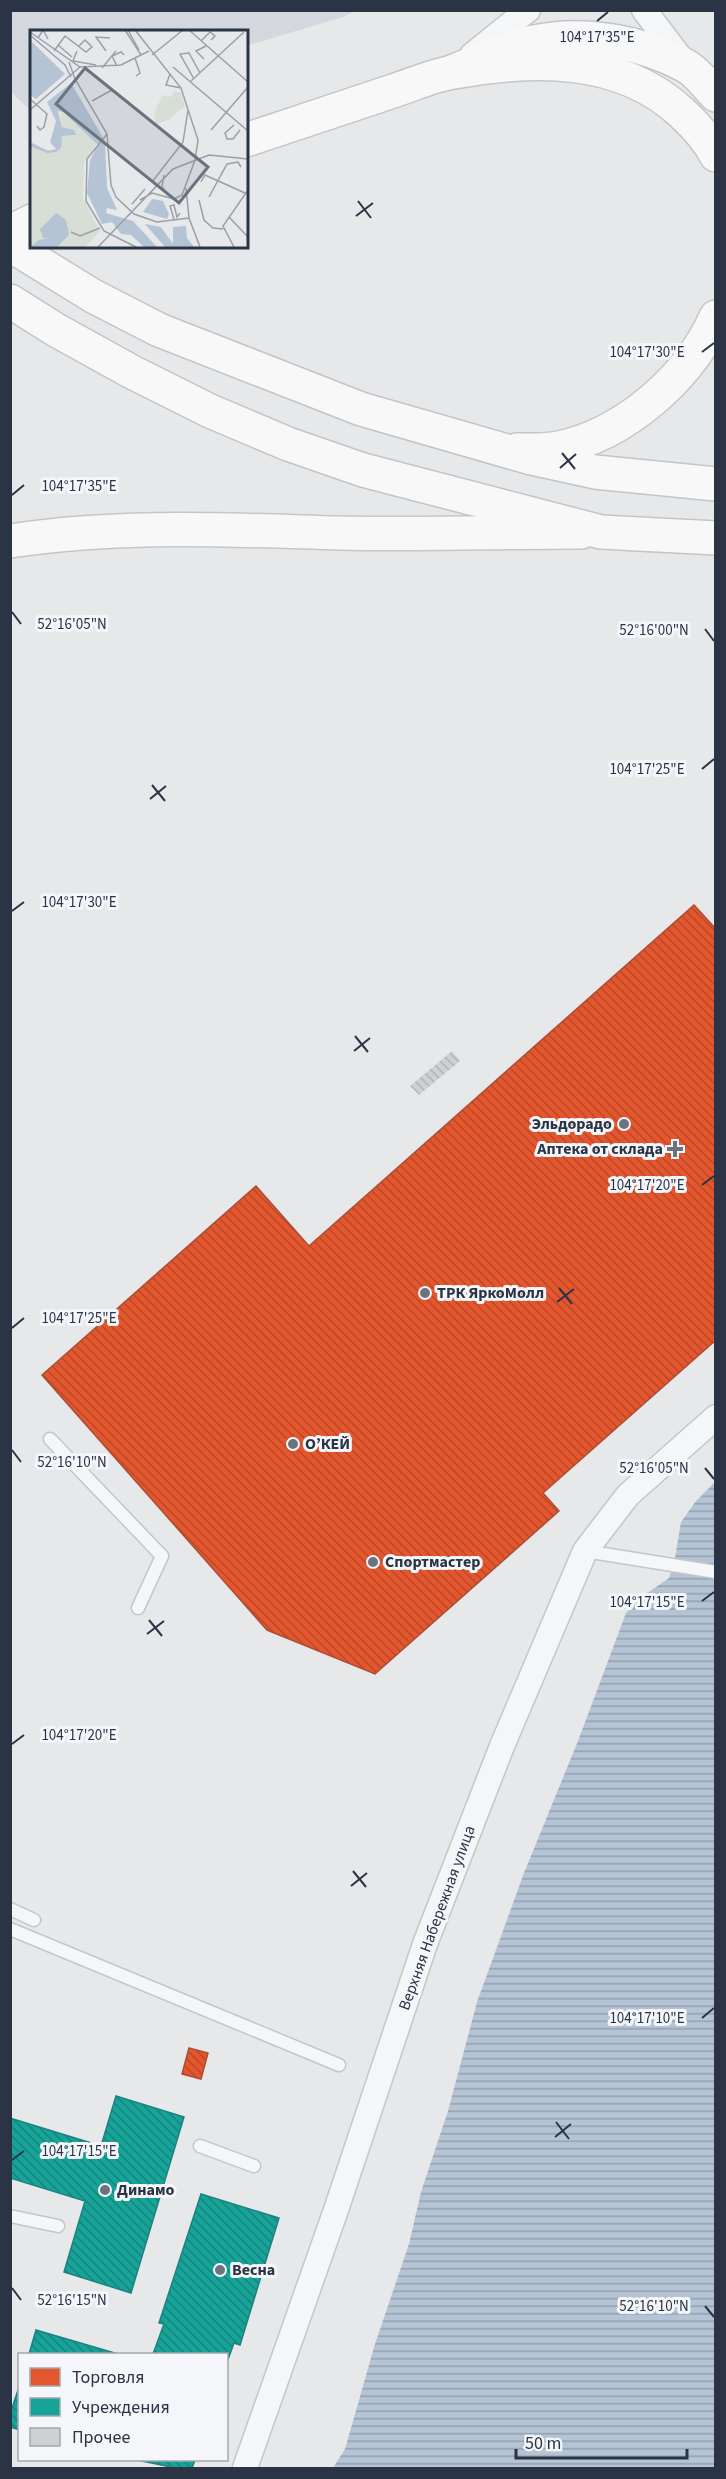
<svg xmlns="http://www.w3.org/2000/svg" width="726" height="2479" font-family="'Source Sans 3',sans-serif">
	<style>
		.built { fill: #d4d7dd }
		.water { fill: url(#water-rules) }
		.shops { fill: url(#shops-back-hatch); stroke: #ac4c35; stroke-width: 1.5 }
		.public { fill: url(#public-back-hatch); stroke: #1d827f; stroke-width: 1.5 }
		.building { fill: url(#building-back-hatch) }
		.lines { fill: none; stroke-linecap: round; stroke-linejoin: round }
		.lane-casing { stroke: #c4c6c8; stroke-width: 15 }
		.street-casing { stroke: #c4c6c8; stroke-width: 27 }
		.secondary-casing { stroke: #c4c6c8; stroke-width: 36 }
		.primary-casing { stroke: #c2c5c8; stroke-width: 36 }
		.lane { stroke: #f5f6f7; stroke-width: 12 }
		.street { stroke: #f5f6f7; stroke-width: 24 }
		.secondary { stroke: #f8f8f8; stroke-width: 33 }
		.primary { stroke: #f8f8f8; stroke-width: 33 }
		.ticks { fill: none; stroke: #2b3445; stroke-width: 2 }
		.poi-dot { fill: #6c737f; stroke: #f4f6f9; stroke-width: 2 }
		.labels { text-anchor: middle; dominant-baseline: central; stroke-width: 6; stroke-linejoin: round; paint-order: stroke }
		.poi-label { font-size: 16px; font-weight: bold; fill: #2b3445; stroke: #f4f6f9; text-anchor: start }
		.street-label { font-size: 16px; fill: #2b3445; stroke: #f4f6f9 }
		.inset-road { fill: none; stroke: #9ba0a8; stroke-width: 1.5 }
		.view { fill: #6c737f; fill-opacity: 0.15; stroke: #6c737f; stroke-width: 3 }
		.inset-edge { fill: none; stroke: #2b3445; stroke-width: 3 }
		.ticks-label { font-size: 15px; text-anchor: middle; fill: #2b3445; stroke: #f4f6f9; stroke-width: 6; stroke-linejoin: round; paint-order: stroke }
	</style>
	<defs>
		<pattern id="water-rules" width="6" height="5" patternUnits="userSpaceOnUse" patternTransform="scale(1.5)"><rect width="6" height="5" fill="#b4c4d5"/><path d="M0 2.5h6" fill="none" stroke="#93a0af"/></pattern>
		<pattern id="shops-back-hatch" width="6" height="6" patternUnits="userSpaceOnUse" patternTransform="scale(1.5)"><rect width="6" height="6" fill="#e4572e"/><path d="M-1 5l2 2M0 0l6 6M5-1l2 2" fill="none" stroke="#b94929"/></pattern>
		<pattern id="public-back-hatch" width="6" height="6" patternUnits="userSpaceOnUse" patternTransform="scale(1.5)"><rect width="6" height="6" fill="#17a398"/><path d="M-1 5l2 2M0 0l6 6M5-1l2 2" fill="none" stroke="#15867e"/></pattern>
		<pattern id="building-back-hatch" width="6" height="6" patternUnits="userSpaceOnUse" patternTransform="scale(1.5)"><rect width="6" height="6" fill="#ced0d3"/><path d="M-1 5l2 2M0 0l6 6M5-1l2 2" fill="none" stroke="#b1b3b6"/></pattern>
	</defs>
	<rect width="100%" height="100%" fill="#e6e8ea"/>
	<path class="built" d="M10,11L11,10L355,11L343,17L246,46V32H32L31,111L11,92Z"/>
	<path class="water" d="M715,1482V2468H333L345,2449L375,2344L409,2244L421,2192L448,2111L477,2002L524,1873L578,1741L626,1613L640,1598L669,1578L674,1564L681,1522L696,1501Z"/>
	<path class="shops" d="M694,905L716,929V1340L543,1493L559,1511L375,1674L267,1630L42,1375L256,1186L309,1246Z
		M189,2048L208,2053L201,2079L182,2074Z"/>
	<path class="public" d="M116,2096L184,2117L131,2293L64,2272L85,2201L10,2178V2118L101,2146Z
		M201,2194L279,2218L240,2345L234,2343L226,2365V2354H153L164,2324L159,2323Z
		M36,2330L118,2354H29Z
		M20,2384V2430L10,2427V2414Z
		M137,2460H195L192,2468H176Z"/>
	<path class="building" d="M452,1051L460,1061L419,1095L410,1086Z"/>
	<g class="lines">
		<g class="lane-casing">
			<path id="lane" d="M50,1439L162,1556L138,1608
				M585,1551L716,1572
				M10,1909L34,1920
				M10,1929L339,2065
				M200,2146L254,2166
				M10,2216L58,2226"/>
		</g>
		<g class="street-casing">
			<path id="street" d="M644,10L686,65
				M472,55L528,10
				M245,2468L336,2210L425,1944L502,1746L585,1551L628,1495L716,1417"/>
		</g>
		<g class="secondary-casing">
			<path id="secondary" d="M246,140C295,124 344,107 393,91C412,85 433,75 454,72C532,58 620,55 682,113C695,125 708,139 716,155
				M10,232L32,221
				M517,450C531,450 545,451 559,448C625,434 689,378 716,317
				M10,541C120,524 229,530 339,533C419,535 500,532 581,532"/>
		</g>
		<g class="primary-casing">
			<path id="primary" d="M452,72C479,61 506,48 534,42C583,31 642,42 686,66C697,72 707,86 716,95
				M10,245L93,296L159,330L361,409L531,458L595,472L716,484
				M10,301L56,330L132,372L210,411L288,444L363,470L601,532L716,538"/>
		</g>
		<use href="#lane" class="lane"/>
		<use href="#street" class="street"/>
		<use href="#secondary" class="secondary"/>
		<use href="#primary" class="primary"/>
	</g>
	<path class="ticks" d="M597,21L608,12M358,201L371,218M356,216L373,203M702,352L714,343M562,453L575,469M560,468L576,454M12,495L24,485M12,612L21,624M705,629L714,641M702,769L714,759M152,785L165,801M150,799L166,786M12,911L24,902M355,1036L368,1052M354,1051L370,1038M702,1185L714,1176M559,1288L572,1304M557,1302L574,1289M12,1328L24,1318M12,1450L21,1462M705,1468L714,1479M702,1601L714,1592M149,1620L162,1636M147,1634L164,1621M12,1744L24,1735M353,1871L366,1887M351,1886L367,1873M702,2018L714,2008M556,2122L569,2139M555,2137L571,2124M12,2160L24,2151M12,2288L21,2300M705,2306L714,2317"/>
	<g class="poi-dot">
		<circle cx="624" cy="1124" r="6"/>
		<path d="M672 1140h6v6h6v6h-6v6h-6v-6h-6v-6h6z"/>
		<circle cx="425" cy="1293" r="6"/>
		<circle cx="293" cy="1444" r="6"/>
		<circle cx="373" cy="1562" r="6"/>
		<circle cx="105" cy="2190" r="6"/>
		<circle cx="220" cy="2270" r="6"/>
	</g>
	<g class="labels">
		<g class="poi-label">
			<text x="612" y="1124" text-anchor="end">Эльдорадо</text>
			<text x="663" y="1149" text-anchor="end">Аптека от склада</text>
			<text x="437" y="1293">ТРК ЯркоМолл</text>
			<text x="305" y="1444">О’КЕЙ</text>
			<text x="385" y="1562">Спортмастер</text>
			<text x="117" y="2190">Динамо</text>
			<text x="232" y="2270">Весна</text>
		</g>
		<g class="street-label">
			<text transform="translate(437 1918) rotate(-70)">Верхняя Набережная улица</text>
		</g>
	</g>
	<g transform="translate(30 30)">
		<rect width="218" height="218" fill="#e6e8ea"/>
		<path d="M144,61L151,63L155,76L138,90L126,94L124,83L133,65L142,67ZM30,80L67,113L54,133L53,169L70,201L55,217H0V116L26,122L32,106H44L41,99L32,97Z" fill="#d6ded6"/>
		<path d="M0,10L35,44L6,69L0,65ZM41,53L75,111L77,158L87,180L77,178L76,183L103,191L127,217H114L101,205L91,204L82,192L72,194L57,163L60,130L68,115L33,82L28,81L32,97L44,100L46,105L32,106L31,118L26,122L17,123L0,116V112L18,121L26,119L20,112L26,91L17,72ZM122,169L133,171L139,184L137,189L113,182ZM26,183L36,190L39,205L27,217H0L9,210L18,208H13L10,199ZM115,194L131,197L143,214V197L156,196L157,208L164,217H135Z" fill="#b4c4d5"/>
		<path class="inset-road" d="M95,0L111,25M98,0L109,20M105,0L151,58L168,110L165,130L152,165L144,169L122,163L110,170M159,0L218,52M0,2L50,37L91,35L119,21M0,5L35,35L41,47M8,8L13,0L18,9M171,11L180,2L185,6L181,10M28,15L42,27M24,21L35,6L56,22L62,17L55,10L49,16M47,21L43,31L66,35M76,21L66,7L80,8M122,25L153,0M105,28L110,43L106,46M174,29L166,21L176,16M39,32L45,49L77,104L81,155L86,167L104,184L127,192L159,188M87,36L82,26L91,22L94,25M143,37L218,101M72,38L86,21M140,44L136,55L151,58M164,49L150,24L159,23L170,43M161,51L214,2M0,69L17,84L14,97L10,100L7,96M62,71L82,60M0,80L50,37M204,95L195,103L197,109H203L210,100M181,100L218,57M77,104L57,129L56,171L74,201L106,217M134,145L132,157L139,166M122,152L153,112L158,80M171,152L175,145L215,163M156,158L159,188L170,217M179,167L197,134L208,132L211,137M169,170L174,190L183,198L193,199M102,174L115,159M199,187L218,207M144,189L140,176L144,175L147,187L150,183M41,202L50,206L70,198M68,217L143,139L179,125L218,129M204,217L193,196L218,160"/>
		<path class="view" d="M55,38L178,137L149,173L26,74Z"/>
		<rect width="218" height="218" class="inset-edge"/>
	</g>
	<g class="ticks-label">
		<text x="597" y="42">104°17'35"E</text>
		<text x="647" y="357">104°17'30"E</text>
		<text x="79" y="491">104°17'35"E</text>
		<text x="72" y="629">52°16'05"N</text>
		<text x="654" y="635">52°16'00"N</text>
		<text x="647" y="774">104°17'25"E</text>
		<text x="79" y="907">104°17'30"E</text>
		<text x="647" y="1190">104°17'20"E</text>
		<text x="79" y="1323">104°17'25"E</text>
		<text x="72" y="1467">52°16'10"N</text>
		<text x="654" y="1473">52°16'05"N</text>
		<text x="647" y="1607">104°17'15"E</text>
		<text x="79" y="1740">104°17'20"E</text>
		<text x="647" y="2023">104°17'10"E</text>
		<text x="79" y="2156">104°17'15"E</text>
		<text x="72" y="2305">52°16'15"N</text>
		<text x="654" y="2311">52°16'10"N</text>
	</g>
	<rect width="726" height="2479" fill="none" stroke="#2b3445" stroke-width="24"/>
	<rect x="18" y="2353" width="210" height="108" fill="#f4f6f9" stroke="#a4a8b1" stroke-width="1.5"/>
	<rect x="30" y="2368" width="30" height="18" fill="#e4572e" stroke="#a4a8b1" stroke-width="1.5"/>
	<text x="72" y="2383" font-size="18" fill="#2b3445">Торговля</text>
	<rect x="30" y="2398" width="30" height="18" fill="#17a398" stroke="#a4a8b1" stroke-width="1.5"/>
	<text x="72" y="2413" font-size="18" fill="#2b3445">Учреждения</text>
	<rect x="30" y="2428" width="30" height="18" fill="#ced0d3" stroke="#a4a8b1" stroke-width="1.5"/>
	<text x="72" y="2443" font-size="18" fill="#2b3445">Прочее</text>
	<path d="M516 2449v9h171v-9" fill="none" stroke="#2b3445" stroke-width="3"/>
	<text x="525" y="2449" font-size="18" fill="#2b3445" stroke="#f4f6f9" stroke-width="4.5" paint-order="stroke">50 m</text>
</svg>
